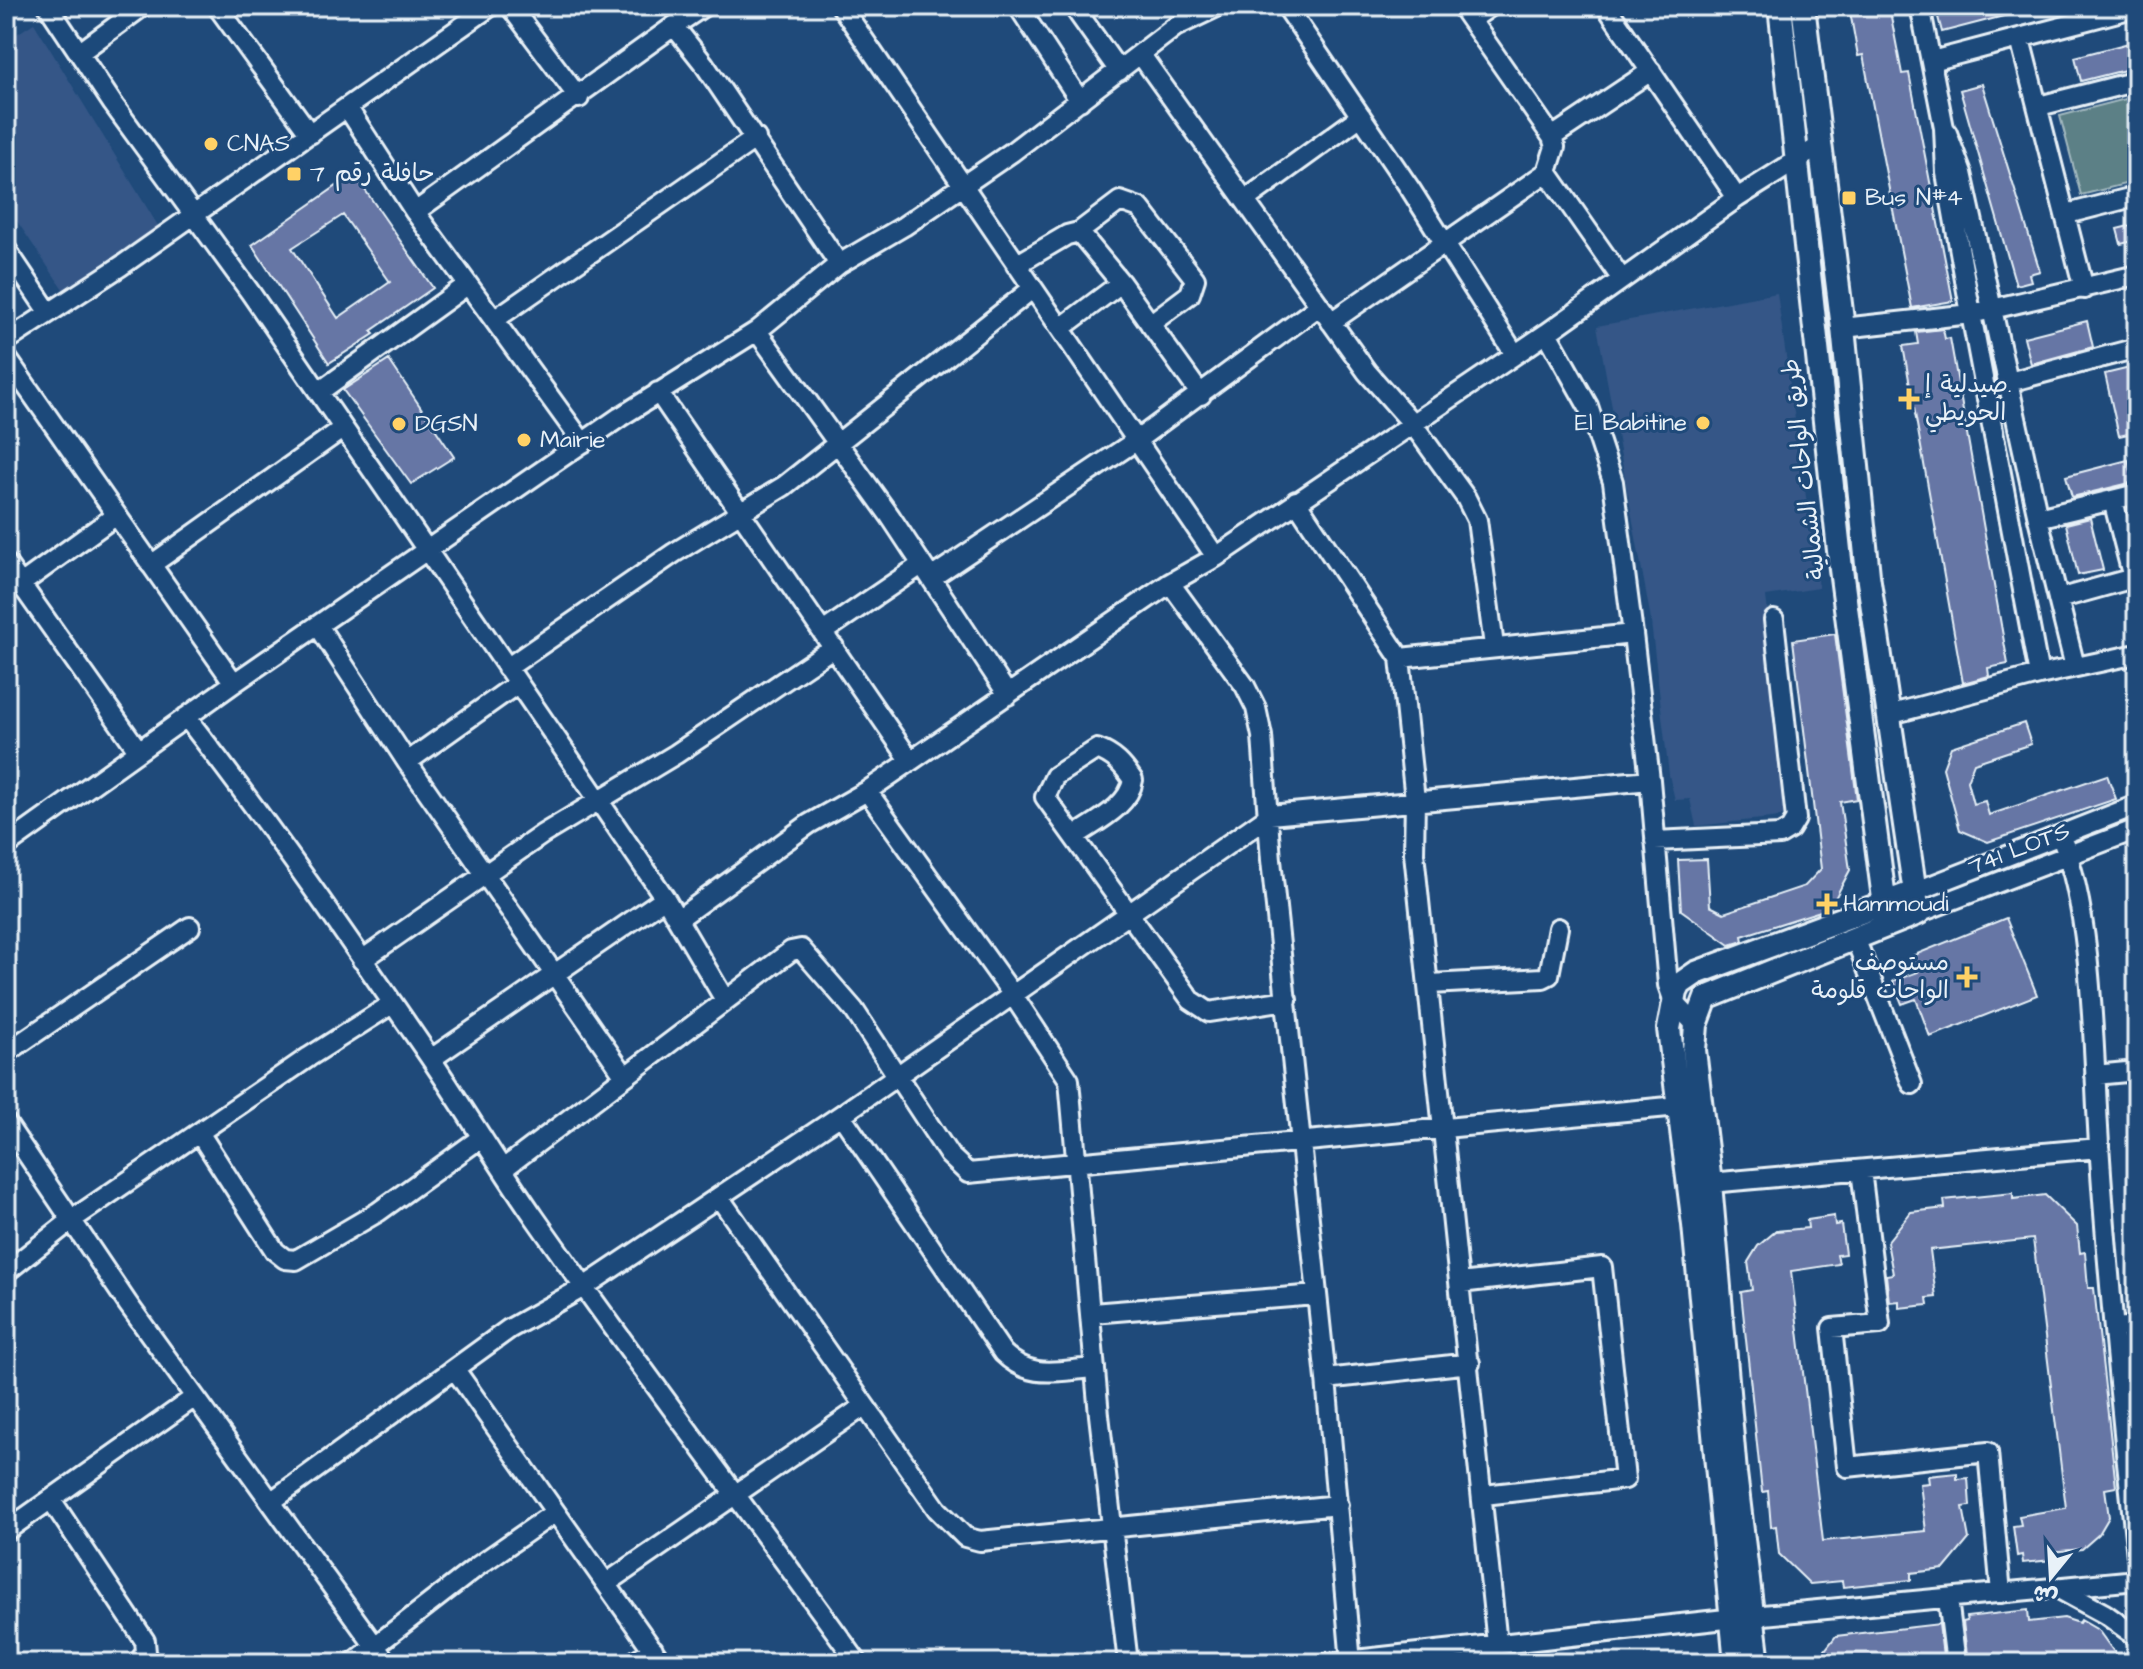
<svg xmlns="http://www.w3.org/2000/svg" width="2143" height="1669" font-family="'Architects Daughter','Playpen Sans Arabic',sans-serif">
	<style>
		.built { fill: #345787 }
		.grass { fill: #5c8086; stroke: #a2b8bf; stroke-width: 2 }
		.building { fill: #6676a5; stroke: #e8f1f8; stroke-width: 2; fill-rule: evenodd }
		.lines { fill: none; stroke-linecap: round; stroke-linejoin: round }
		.minor-casing { stroke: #e8f1f8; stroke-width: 24 }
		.major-casing { stroke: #e8f1f8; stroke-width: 28 }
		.minor { stroke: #1f4a7a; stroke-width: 18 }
		.major { stroke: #1f4a7a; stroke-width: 22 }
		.poi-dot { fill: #ffd166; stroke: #1f4a7a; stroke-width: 3 }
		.labels { text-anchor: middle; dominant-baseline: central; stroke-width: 6; stroke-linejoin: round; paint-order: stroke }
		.poi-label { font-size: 24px; fill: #e8f1f8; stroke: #1f4a7a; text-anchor: start }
		.street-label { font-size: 24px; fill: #e8f1f8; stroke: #1f4a7a }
	</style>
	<rect width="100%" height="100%" fill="#1f4a7a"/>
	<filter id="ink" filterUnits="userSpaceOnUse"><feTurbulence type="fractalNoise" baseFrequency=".0125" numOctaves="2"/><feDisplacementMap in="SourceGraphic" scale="16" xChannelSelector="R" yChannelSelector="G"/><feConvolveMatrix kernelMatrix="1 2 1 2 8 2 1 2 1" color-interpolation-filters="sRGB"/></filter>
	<g filter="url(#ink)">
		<path class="built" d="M34,23L160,229L65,292L6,205V41Z
			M1777,293L1819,588L1766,596L1790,807L1780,817L1696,826L1690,799L1675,800L1669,775L1650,614L1597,326Z"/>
		<path class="grass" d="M2137,96V181L2081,195L2060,116Z"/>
		<path class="building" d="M1849,6H1889L1902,74L1909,73L1953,301L1912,308L1863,55L1858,56Z
			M1935,6H2022L2023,11L1942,32Z
			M2129,43L2131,52L2137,51V67L2081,81L2075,57Z
			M1982,84L2040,271L2029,274L2031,281L2016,285L1960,90Z
			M354,174L433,288L371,331L374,334L329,363L252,245ZM343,215L390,282L338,318L292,248Z
			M2137,224V240L2121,244L2117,229Z
			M2087,321L2093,347L2031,364L2024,337Z
			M1943,329L1945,339L1950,338L2008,664L1988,668L1989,676L1963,683L1903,346L1918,344L1916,332Z
			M389,360L454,457L411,484L343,390Z
			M2134,367L2137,432L2119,436L2105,374Z
			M2128,460L2134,482L2072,497L2066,476Z
			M2090,518L2103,570L2078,575L2066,524Z
			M1835,634L1857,799L1840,802L1850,870L1830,908L1742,936L1743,941L1730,945L1681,910L1678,860L1707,859L1710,906L1724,913L1805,886L1821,869L1793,640Z
			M2024,723L2031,744L1974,763L1967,781L1973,804L1985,801L1989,815L2107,775L2116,799L1988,842L1960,830L1943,768L1951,747Z
			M2006,918L2037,995L1930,1037L1916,999L1902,1004L1893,981L1918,972L1912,956Z
			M2013,1193V1199L2045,1195L2077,1226L2080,1253L2085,1252L2088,1288H2094L2116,1487L2105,1489L2109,1517L2099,1534L2082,1549L2050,1552L2051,1560L2023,1563L2022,1555L2017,1556L2013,1526L2021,1525L2019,1516L2066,1508L2033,1239L1930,1250L1936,1297L1927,1298L1928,1305L1899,1308V1301L1889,1302L1886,1275L1893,1274L1887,1242L1911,1212L1945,1208L1944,1200Z
			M1834,1216L1835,1225L1841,1224L1845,1254L1837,1255L1839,1264L1791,1271L1823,1541L1926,1531L1920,1484L1929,1483L1928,1476L1957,1473V1479L1968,1478L1970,1506L1963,1507L1969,1539L1944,1569L1911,1573V1580L1843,1587L1842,1581L1810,1584L1779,1554L1776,1526L1771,1527L1768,1491L1762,1492L1741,1292L1752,1290L1748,1262L1758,1246L1776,1231L1808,1228L1807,1220Z
			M2028,1610L2029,1622L2064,1618L2079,1623L2081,1620L2098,1630L2122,1663H1968L1963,1622L1967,1621L1966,1617Z
			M1939,1624L1944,1663H1815L1836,1636Z"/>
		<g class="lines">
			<g class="minor-casing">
				<path id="minor" d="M48,6L113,104L250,292L599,801L665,898L725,1000
					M217,6L310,134
					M510,6L579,98
					M704,6L674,26L704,64L839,264
					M841,6L1216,557
					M1018,6L1080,101
					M1073,6L1119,71
					M1286,6L1411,190L1514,353
					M1606,6L1737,198
					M1920,6L1944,128L1946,173L1971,314L2039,675
					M6,7L8,6
					M1471,20L1491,6
					M674,26L415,212L494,320L756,138
					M2020,39L2084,289
					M79,53L143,6
					M1141,55L1367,372L1412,423L1466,498L1477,520L1494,646
					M1932,61L2137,7
					M2039,106L2137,81
					M347,107L415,212
					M1947,133L1962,173L2038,518L2075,667
					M1552,137L1651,71
					M1547,172L1621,278
					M1245,200L1361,116
					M2067,214L2137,196
					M1079,232L1120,201L1140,208L1195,279L1190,294L1150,324
					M6,249L49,313
					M1016,265L1067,235L1079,232L1121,283L1201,395
					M494,320L583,443
					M1331,322L1547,172L1555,147L1552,137L1461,6
					M1061,328L1121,283
					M1843,328L1971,314L2137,275
					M757,331L890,516L1008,695
					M6,341L121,266L491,6
					M6,357L234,683
					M2009,382L2137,348
					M319,392L467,285
					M658,392L910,760
					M2113,500L2133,578
					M1296,501L1400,658L1415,800L1414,853L1499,1663
					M2038,518L2137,494
					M6,563L138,750
					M151,565L342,429
					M931,578L1137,440L1319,306
					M1170,583L1245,686L1256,708L1262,736L1271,860L1326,1379L1351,1663
					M21,584L115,516
					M2058,599L2137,577
					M319,627L407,762L625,1076
					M823,632L921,565
					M1633,634L1650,780
					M1400,658L1633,634L1613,482L1588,406L1547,333
					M507,668L674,553L784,486L1032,289
					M1888,715L2039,675L2137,654
					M186,717C272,827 350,941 429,1056C465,1109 498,1165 535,1218C640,1368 751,1514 858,1663
					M407,762L517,684
					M867,791L1013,995L1069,1080L1099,1415L1128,1663
					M1074,837C1095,822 1129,807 1133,780C1123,765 1114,755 1097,749L1055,776L1045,797L1191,1000L1209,1012L1287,1000
					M2061,837C2094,917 2093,1055 2099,1144C2108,1281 2122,1419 2137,1556
					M1655,841L1780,835L1790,829L1796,819L1774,620
					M6,846L234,683L620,417L757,331L839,264L904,226L1012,152L1175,27L1219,6
					M1912,893L2137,805
					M1918,913L2137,829
					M678,919L809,824L867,791L1170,583L1216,557L1547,333L1737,198L1821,145
					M1855,938L1912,1084
					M362,960L543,834L676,754L834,647
					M1430,984L1543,978L1549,975L1558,928
					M6,1053L190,927
					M431,1059L665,898
					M2095,1075L2137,1071
					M841,1115L1003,1353C1032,1381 1058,1370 1095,1368
					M6,1123L128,1304L387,1663
					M200,1134L275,1251L285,1259L296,1260L378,1212L482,1137
					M503,1169L791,951L801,949L854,1010L949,1155L968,1173L1679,1106
					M1861,1170L1880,1324L1832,1328L1847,1467L1988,1452L2001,1593
					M1710,1183L2099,1148
					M719,1197L937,1509L965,1537L980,1541L1338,1505
					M6,1272L73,1219L309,1057L392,1004
					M1460,1283L1602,1267L1625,1479L1484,1495
					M1092,1313L1316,1295
					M2115,1328L2137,1326
					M456,1371L662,1663
					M1326,1379L1470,1363
					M52,1501L145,1641L146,1652L138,1663
					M272,1501L509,1329L584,1287L841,1115L1270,815L1650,780L1668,985L1674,1002L1696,1025
					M6,1531L195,1397
					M607,1583L864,1406
					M2059,1589L2105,1614L2137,1637
					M1948,1599L1956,1663
					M353,1663L478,1566L554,1513
					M632,1663L653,1649
					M1328,1663L1753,1616L2137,1580"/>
			</g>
			<g class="major-casing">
				<path id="major" d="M1780,6L1841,569L1886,914
					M1736,1663L1694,1225L1669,1029L1676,992L1680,984L1696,973L1912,893
					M1758,1663L1735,1473L1710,1183L1694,1050L1696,1025L1706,998L1918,913L1868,575L1843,328L1803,6"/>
			</g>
			<use href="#minor" class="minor"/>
			<use href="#major" class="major"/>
		</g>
	</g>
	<g class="poi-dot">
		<circle cx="211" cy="144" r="8"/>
		<rect x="286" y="166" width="16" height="16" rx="4"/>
		<rect x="1841" y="190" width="16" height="16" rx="4"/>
		<path d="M1905 387h8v8h8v8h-8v8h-8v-8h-8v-8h8z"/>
		<circle cx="1703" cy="423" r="8"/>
		<circle cx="399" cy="424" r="8"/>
		<circle cx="524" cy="440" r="8"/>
		<path d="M1823 892h8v8h8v8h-8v8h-8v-8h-8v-8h8z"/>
		<path d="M1963 965h8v8h8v8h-8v8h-8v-8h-8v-8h8z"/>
	</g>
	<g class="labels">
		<g class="poi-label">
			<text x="227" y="144">CNAS</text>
			<text x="310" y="174">حافلة رقم 7</text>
			<text x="1865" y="198">Bus N#4</text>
			<text x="1925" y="385">صيدلية إ.<tspan x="1925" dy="28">الحويطي</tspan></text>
			<text x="1687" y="423" text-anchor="end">El Babitine</text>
			<text x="415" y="424">DGSN</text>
			<text x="540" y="440">Mairie</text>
			<text x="1843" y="904">Hammoudi</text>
			<text x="1949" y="963" text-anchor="end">مستوصف<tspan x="1949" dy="28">الواحات قلومة</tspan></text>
		</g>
		<g class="street-label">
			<text transform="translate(1804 469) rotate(-97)">طريق الواحات الشمالية</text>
			<text transform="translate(2019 849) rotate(-21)">741 LOTS</text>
		</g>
	</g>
	<rect width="2143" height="1669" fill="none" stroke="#1f4a7a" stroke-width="32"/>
	<rect x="16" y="16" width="2111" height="1637" fill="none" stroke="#e8f1f8" stroke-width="3" filter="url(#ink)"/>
	<g transform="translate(2051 1577) rotate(198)" stroke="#1f4a7a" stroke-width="6" paint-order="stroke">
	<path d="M0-6L14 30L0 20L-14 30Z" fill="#e8f1f8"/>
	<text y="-12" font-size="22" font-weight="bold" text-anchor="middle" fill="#e8f1f8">ش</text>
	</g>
</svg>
